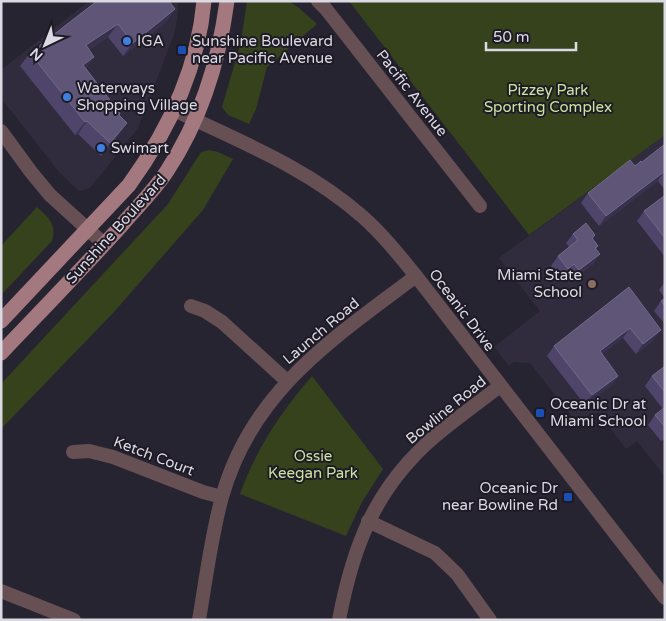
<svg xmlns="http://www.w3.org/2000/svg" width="666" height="621" font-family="'Varela Round',sans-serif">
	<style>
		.built { fill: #302c3e }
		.green { fill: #35421c }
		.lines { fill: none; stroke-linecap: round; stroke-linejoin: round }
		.minor { stroke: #665053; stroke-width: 14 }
		.major { stroke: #a4787f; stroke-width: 15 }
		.wall { fill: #4f456a }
		.shaded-wall { fill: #38314e }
		.building { fill: #5e5577; stroke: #716a88 }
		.shop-dot { fill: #3f7fe0; stroke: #1e1b27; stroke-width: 2 }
		.transit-dot { fill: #1a4fb4; stroke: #1e1b27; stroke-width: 2 }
		.education-dot { fill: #8d6e63; stroke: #1e1b27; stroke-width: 2 }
		.labels { text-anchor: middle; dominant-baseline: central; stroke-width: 4; stroke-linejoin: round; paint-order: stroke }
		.poi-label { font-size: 15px; fill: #dbd9e2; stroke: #1e1b27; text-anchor: start }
		.park-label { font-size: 15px; fill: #c9e49d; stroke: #1e1b27 }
		.street-label { font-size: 15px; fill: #dbd9e2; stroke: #1e1b27 }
	</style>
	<rect width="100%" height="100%" fill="#272431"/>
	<path class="built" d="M89,1H178V11L175,32L138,128L90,188L79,191L59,172L1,98V70Z
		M665,135V477L637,441L626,449L598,412L580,427L530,363L514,362L509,366L494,347L540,311L499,258Z"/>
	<path class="green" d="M247,1H289L299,8L317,24L267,67L256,109L249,124L228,115L222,107L241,42Z
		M349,1H665V135L529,235Z
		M209,150L218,152L233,159L203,210L114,312L1,429V384L168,204L201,152Z
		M37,207C48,217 57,224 52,241L1,295V246Z
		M312,376L383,469L362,502L346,536L240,494C256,449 281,412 312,376Z"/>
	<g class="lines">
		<path class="minor" d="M318,1L326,9L480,206
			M174,110C239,141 308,168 363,217C383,235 399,255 416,276L665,598
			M1,131L31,172L50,195L104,244
			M191,306L205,311L222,322L287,381
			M73,452L89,451L113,457L203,492L222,497
			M368,521L435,553L457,574L490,620
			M1,591L74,620
			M199,620C206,579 211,537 222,497C252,390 333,339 416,276
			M339,620C353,546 375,488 434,437C455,419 478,403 500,386"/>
		<path class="major" d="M1,321L129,185C168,131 198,69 204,1
			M1,353C41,311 82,269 121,226C136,208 154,191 167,171C200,121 219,61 227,1"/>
	</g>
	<path class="wall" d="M97,1L175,9L166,22L123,56L108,37L89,50L86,68L119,115L118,136L101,156L78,134L75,135L20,66L30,53Z
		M665,144V190L658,181L599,226L581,203L588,193L642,162Z
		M665,197V257L637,221L644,211Z
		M573,234L595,235L593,239L598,246L596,249L600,254L593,264L572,280L567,274L561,279L551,266L558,256L569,247L566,243Z
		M665,282V298L659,290Z
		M629,287L654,340L636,354L623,338L602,354L618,376L611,386L585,405L547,356L554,346Z
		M665,298V324L654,311L661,301Z
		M665,366V439L661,441L648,425L655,415L663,409L645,386L652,376Z"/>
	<path class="shaded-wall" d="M175,9L166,22L123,56L133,43Z
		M118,24L108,37L77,58L86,45Z
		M94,57L85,70L83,65Z
		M87,121L78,134L75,135L85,122Z
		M127,123L118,136L101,156L110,143Z
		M664,171L658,181L599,226L606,216Z
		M600,254L593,264L572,280L579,270Z
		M574,264L567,274L561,279L568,269Z
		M630,328L623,338L593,361L600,351Z
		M661,330L654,340L636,354L643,344Z
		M618,376L611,386L585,405L592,395Z"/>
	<path class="building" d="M97,1H169L175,9L133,43L118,24L86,45L94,57L83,65L120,113L119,115L127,123L110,143L87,121L85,122L30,53Z
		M665,144V171L606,216L588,193L630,160L635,166L641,161L642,162Z
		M664,196L665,197V238L644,211Z
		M586,223L595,235L592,238L598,246L595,248L600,254L579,270L574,264L568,269L558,256L578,240L573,234Z
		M629,287L661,330L643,344L630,328L600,351L618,376L592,395L554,346Z
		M665,298V306L661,301Z
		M665,366V392L652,376Z
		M665,407V427L655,415Z"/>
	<g class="shop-dot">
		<circle cx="127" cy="41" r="5"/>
		<circle cx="67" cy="97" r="5"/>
		<circle cx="101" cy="148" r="5"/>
	</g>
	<g class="transit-dot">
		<rect x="177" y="45" width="10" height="10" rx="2.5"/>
		<rect x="535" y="408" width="10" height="10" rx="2.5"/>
		<rect x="563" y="492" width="10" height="10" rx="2.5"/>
	</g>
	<circle class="education-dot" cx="592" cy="284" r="5"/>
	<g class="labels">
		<g class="poi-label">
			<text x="137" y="41">IGA</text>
			<text x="192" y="41">Sunshine Boulevard<tspan x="192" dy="17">near Pacific Avenue</tspan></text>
			<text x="77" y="88">Waterways<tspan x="77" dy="17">Shopping Village</tspan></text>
			<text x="111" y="148">Swimart</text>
			<text x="582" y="275" text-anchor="end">Miami State<tspan x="582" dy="17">School</tspan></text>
			<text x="550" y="404">Oceanic Dr at<tspan x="550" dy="17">Miami School</tspan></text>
			<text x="558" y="488" text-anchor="end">Oceanic Dr<tspan x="558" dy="17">near Bowline Rd</tspan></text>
		</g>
		<g class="park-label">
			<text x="548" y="90">Pizzey Park<tspan x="548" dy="17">Sporting Complex</tspan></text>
			<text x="313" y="456">Ossie<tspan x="313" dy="17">Keegan Park</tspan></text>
		</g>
		<g class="street-label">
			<text transform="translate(412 93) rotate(52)">Pacific Avenue</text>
			<text transform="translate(116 229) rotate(-48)">Sunshine Boulevard</text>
			<text transform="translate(462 310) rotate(53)">Oceanic Drive</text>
			<text transform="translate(321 331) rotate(-40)">Launch Road</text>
			<text transform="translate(446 410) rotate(-39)">Bowline Road</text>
			<text transform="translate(154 456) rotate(21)">Ketch Court</text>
		</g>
	</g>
	<rect width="666" height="621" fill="none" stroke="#dbd9e2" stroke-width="5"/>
	<g transform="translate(45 45) rotate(223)" stroke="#1e1b27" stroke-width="4" paint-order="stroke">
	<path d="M0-4L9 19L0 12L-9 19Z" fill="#dbd9e2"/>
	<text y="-8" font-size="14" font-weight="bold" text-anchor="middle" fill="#dbd9e2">N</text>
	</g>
	<path d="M486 42v8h90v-8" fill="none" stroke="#dbd9e2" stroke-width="2.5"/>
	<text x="493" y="42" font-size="15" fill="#dbd9e2" stroke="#1e1b27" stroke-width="4" paint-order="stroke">50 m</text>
</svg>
